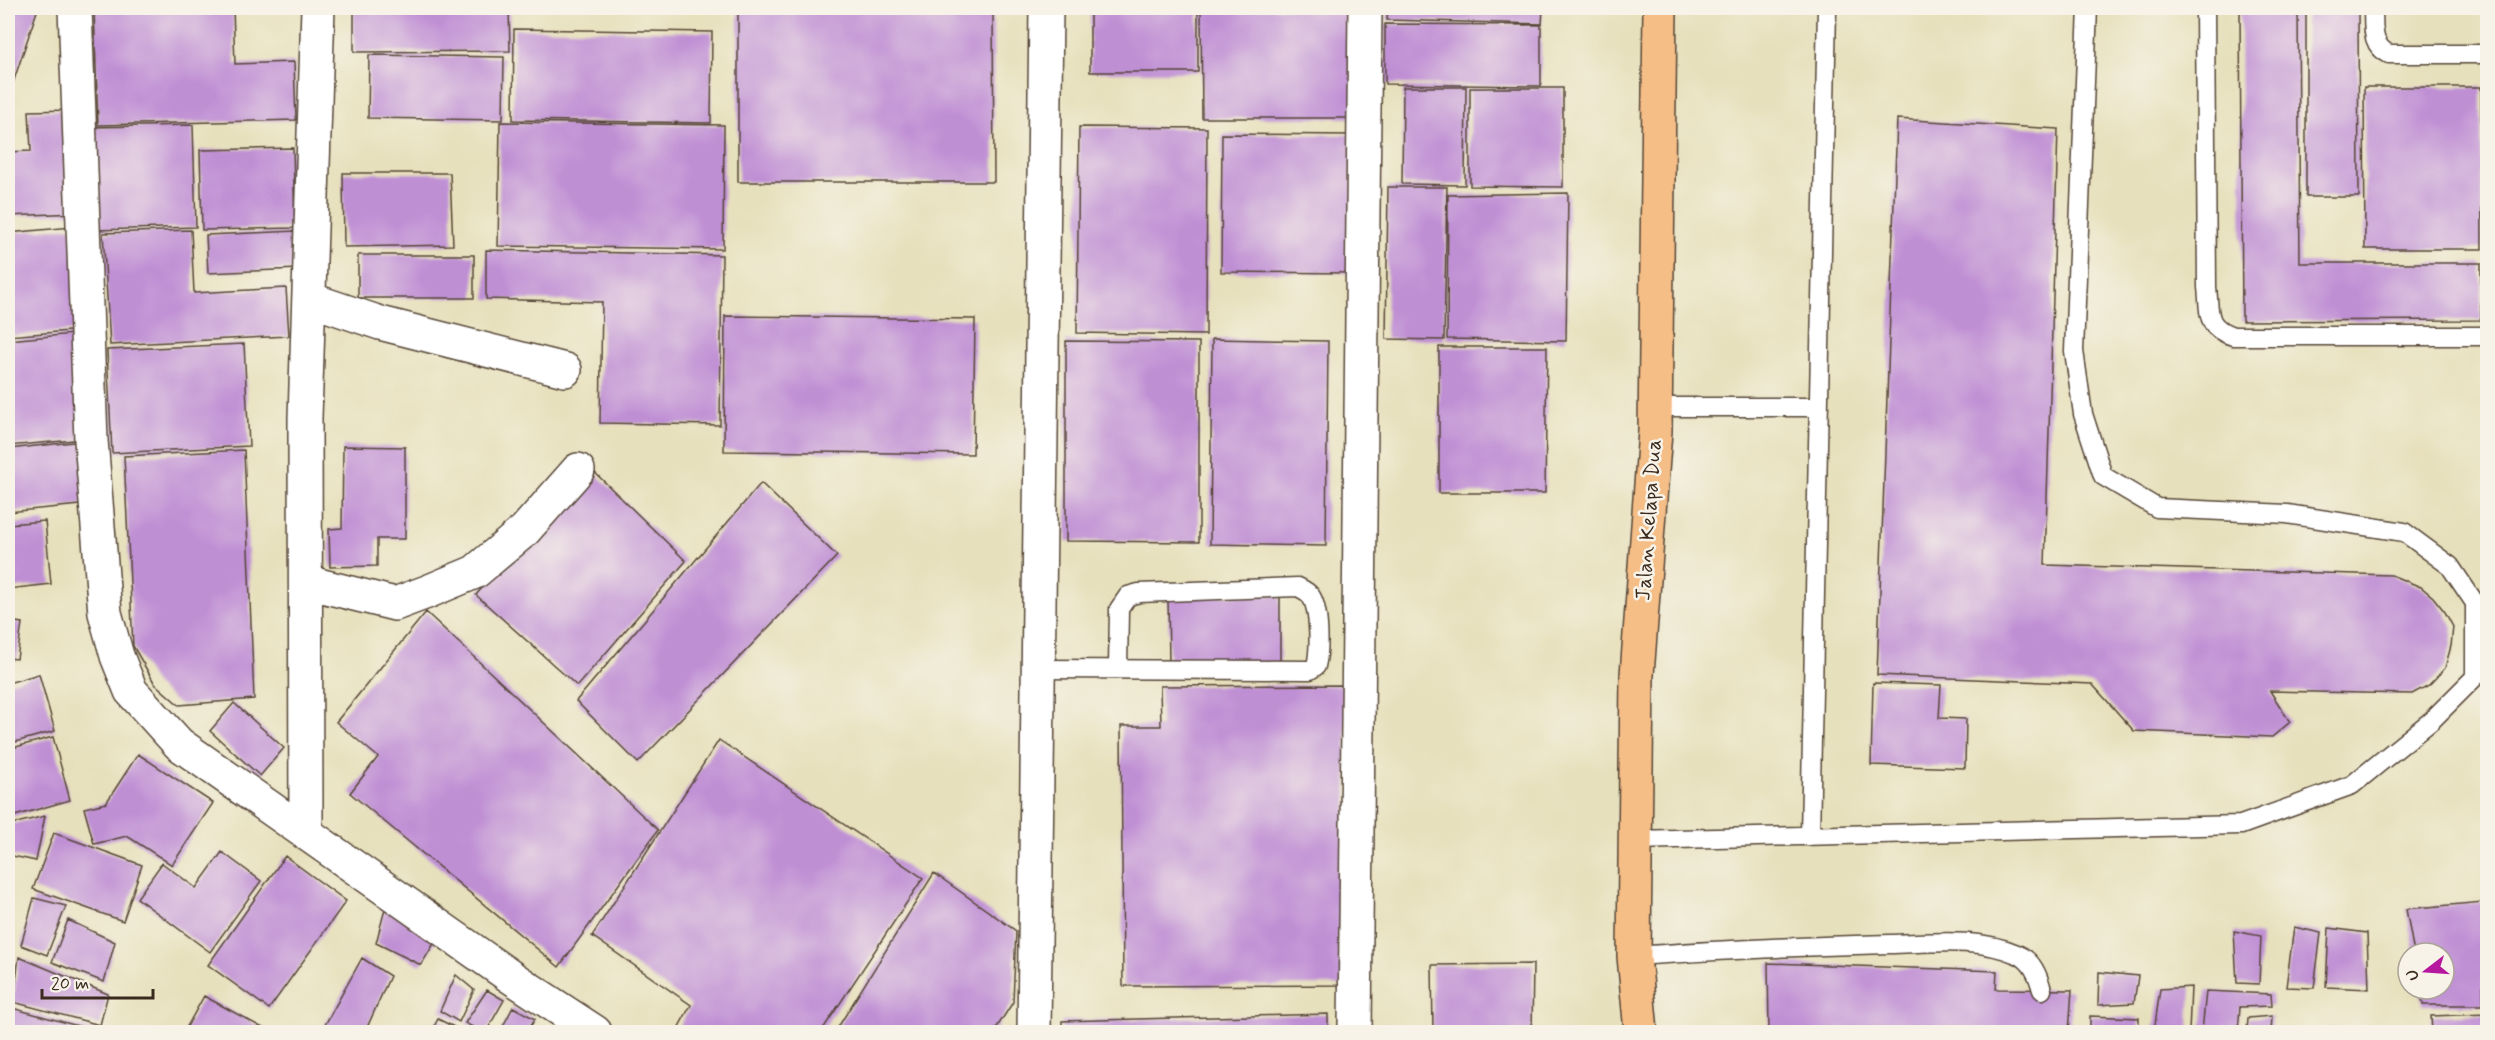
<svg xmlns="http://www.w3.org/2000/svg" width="2495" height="1040" font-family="Mynerve,sans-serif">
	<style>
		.building { fill: #bf8fd4 }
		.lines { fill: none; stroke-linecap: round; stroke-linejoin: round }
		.lane-casing { stroke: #554536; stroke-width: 21 }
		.street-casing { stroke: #554536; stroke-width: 36 }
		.highway-casing { stroke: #554536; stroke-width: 36 }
		.lane { stroke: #fff; stroke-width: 18 }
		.street { stroke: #fff; stroke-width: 33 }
		.highway { stroke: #f6be87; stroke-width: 33 }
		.labels { text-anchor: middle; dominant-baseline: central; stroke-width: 5; stroke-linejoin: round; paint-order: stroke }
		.street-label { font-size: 21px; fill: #3b2a1e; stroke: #f7f3e8 }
	</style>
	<rect width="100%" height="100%" fill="#f7f3e8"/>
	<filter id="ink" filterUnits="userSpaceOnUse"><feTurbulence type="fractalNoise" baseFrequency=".0167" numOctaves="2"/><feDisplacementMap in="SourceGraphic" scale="12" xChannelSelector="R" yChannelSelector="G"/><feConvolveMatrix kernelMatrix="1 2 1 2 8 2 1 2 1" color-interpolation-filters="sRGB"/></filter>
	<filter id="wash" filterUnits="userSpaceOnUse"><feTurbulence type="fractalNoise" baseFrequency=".008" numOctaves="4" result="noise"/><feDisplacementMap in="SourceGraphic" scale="24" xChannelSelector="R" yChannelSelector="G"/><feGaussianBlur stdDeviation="1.35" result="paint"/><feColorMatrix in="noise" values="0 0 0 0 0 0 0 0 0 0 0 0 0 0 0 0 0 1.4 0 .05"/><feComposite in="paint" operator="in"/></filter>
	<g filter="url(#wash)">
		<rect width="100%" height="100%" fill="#e7e0bc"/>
		<g id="blocks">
			<path class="building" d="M8,8H38L8,98Z
				M94,8H233L235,64L294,62L296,120L98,125Z
				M354,8H509L510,51L354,52Z
				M738,8H993L994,182H738Z
				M1090,8H1198V72H1090Z
				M1201,8H1354L1355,118H1202Z
				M1388,8H1543L1542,24L1387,20Z
				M2240,8H2298L2300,263H2481V320L2242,321Z
				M2306,8H2358L2359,197H2306Z
				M1385,24L1541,25V86L1385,84Z
				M514,29L712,32L711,123L513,120Z
				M369,55L504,57L503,120L368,118Z
				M1403,87H1466L1465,185L1402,184Z
				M2364,87H2481L2482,249H2365Z
				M1470,88H1563V187L1470,186Z
				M71,110L76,213L8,216V152L31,151L29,111Z
				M1897,119L2058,129L2045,565L2391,575L2421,587L2433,597L2445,612L2453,627L2451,646L2445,668L2429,685L2412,694L2270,691L2290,722L2272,737L2134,731L2092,684L1877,675Z
				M500,122L724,125L723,249L498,246Z
				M193,125L196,227L96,230L93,127Z
				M1079,127L1207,128L1206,335L1077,333Z
				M1222,134L1354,135V273L1221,272Z
				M293,148L295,228L202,230L200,150Z
				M343,173H450L453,245L344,247Z
				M1388,187H1447L1444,340L1386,339Z
				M1568,193L1566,341L1447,339L1448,195Z
				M72,227L82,330L8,336V233Z
				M191,230L194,293L286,288L289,336L110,345L103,233Z
				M296,231L298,269L208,273L206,235Z
				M486,250L722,255L720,425L600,423L602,302L486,299Z
				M358,255H474V298H358Z
				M725,316L975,319L973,454L724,451Z
				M73,334L85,439L8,446V340Z
				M1212,339L1328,341L1326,546L1210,544Z
				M1066,341L1199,342V542L1066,541Z
				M244,344L249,446L112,453L107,350Z
				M1439,347H1547L1545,493H1439Z
				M83,441L90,504L8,512V449Z
				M343,446L405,447V539H377V566L330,567L329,529L342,528Z
				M244,450L254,699L179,705L155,684L133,646L124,456Z
				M587,465L686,561L577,686L476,595Z
				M761,483L837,556L638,763L576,701Z
				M45,521L51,584L8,589V524Z
				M1280,595V665H1169L1168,596Z
				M426,612L658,830L559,967L350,793L378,757L336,722Z
				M8,621L22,623L17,659L8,658Z
				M39,674L55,731L8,744V683Z
				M1873,683L1941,685L1939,718L1966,719L1965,768L1871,765Z
				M1346,685L1348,985L1123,986L1121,726H1161L1160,686Z
				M234,703L284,748L260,776L210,731Z
				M53,737L70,800L8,818V749Z
				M719,740L923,878L821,1032H676L691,1005L592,936Z
				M138,754L213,803L172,865L127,836L94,844L84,808L106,803Z
				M45,816L36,861L8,855V825Z
				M54,833L142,865L123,921L33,889Z
				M222,852L261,881L210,952L137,898L162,863L196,888Z
				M285,856L346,901L269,1009L208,965Z
				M934,873L1016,931L1013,1002L994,1032H835Z
				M34,898L66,906L47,955L21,945Z
				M2483,902V1005H2423L2420,989H2444V953H2414L2406,909Z
				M385,909L438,937L421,965L376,943Z
				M68,920L115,942L104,982L52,962Z
				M2294,927L2321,933L2314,988L2286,987Z
				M2329,928L2367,933L2369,989L2326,987Z
				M2234,931L2261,936L2259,984L2237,983Z
				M19,957L108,994L100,1025L13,1002Z
				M362,958L390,976L365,1032H321Z
				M1768,963L1997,971L1996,989L2072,990L2069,1032H1769Z
				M1533,964L1532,1032H1433L1432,965Z
				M2099,972L2138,976L2134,1003L2098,1005Z
				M456,975L474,990L459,1022L440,1011Z
				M2191,987L2189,1032H2154L2160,989Z
				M487,990L504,1000L486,1032H482L465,1023Z
				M2206,991L2271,994L2272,1006L2240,1007L2238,1032H2202Z
				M204,996L270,1032H184Z
				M513,1007L535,1019L527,1032H500Z
				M12,1008L100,1032H10Z
				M1328,1014V1032H1062V1021Z
				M2488,1014V1032H2432L2431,1016Z
				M2090,1016L2139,1018V1032H2090Z
				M2272,1016L2271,1032H2247L2248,1018Z
				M438,1019L464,1032H431Z
				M2330,1028L2372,1031V1032H2330Z"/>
		</g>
	</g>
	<g filter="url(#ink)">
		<use href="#blocks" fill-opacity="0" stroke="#554536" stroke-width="1.5"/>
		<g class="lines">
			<g class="lane-casing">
				<path id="lane" d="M2205,8L2207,287C2210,313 2205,327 2233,336H2488
					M2373,8C2374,26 2370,45 2389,54H2488
					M1656,407H1819
					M1038,669L1310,670L1316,666C1320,650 1320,608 1310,595C1308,592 1302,589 1298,587L1139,593L1128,596L1119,609L1118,669
					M1810,836L1827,8
					M1635,840L2241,825L2352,785L2431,721L2475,677V603L2450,566L2404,532L2287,514L2157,508L2103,476L2083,414L2074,351L2088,8
					M1634,956C1719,950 1804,946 1890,944C1931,943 1978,937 2017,954C2032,960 2038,975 2042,990"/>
			</g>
			<g class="street-casing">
				<path id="street" d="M75,8L91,440L105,613L117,656L131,691L179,744L511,977L595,1032
					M309,299L380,323L565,370
					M306,582L395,604L427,592L475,572L525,530L578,470
					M306,832L305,418L318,8
					M1034,1032L1046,8
					M1355,1032L1365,8"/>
			</g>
			<g class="highway-casing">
				<path id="highway" d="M1641,1032L1634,956L1637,675L1655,431L1660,8"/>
			</g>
			<use href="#lane" class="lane"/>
			<use href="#street" class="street"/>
			<use href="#highway" class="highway"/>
		</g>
	</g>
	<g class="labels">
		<g class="street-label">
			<text transform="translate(1649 520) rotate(-86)">Jalan Kelapa Dua</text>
		</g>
	</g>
	<rect width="2495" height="1040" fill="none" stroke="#f7f3e8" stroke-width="30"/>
	<g transform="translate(2426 971) rotate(253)"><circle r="28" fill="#f7f3e8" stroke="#aca397" stroke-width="1.5"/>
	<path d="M0-4.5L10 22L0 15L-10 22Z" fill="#b5179e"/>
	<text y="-9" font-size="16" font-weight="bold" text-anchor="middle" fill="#3b2a1e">U</text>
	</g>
	<path d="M42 989v9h111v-9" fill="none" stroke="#3b2a1e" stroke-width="3"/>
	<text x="51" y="989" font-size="18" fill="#3b2a1e" stroke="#f7f3e8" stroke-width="4.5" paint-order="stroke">20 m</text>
</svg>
